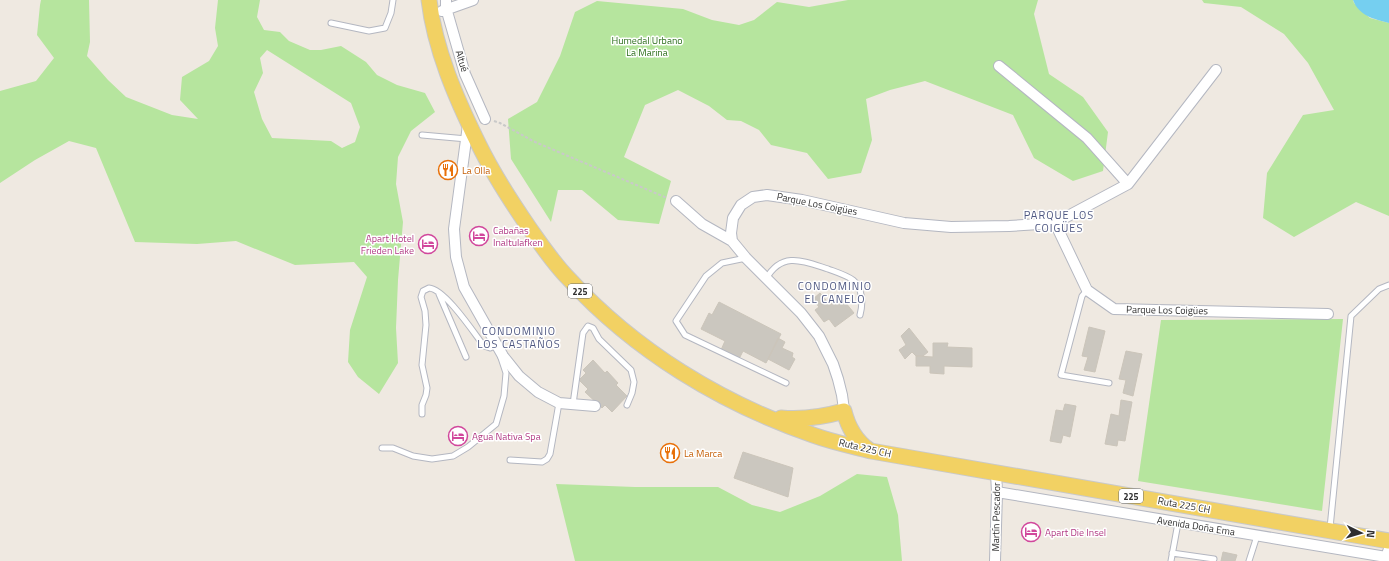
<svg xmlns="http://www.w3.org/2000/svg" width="1389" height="561" font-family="'Titillium Web',sans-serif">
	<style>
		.green { fill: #b6e59e; fill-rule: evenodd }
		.water { fill: #75cff0 }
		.building { fill: #cbc7bf; stroke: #cbc5ba }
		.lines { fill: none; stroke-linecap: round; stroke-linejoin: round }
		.service-casing { stroke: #b4b7c1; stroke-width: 7 }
		.minor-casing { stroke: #b4b7c1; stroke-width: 12 }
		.primary-casing { stroke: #c9c9c9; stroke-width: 17 }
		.path { stroke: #c9c9c9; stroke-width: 2; stroke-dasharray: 3 2; stroke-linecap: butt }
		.service { stroke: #fff; stroke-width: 5 }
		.minor { stroke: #fff; stroke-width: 10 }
		.primary { stroke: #f2d163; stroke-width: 15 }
		.labels { text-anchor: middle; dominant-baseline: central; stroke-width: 3; stroke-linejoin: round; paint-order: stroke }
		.shield { fill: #fff; stroke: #6d6d6d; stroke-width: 1 }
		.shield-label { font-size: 9px; font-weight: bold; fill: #2e2e2e }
		.park-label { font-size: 10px; fill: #2c6e1b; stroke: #fff }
		.street-label { font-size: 10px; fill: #2e2e2e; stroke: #fff }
		.food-label { font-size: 10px; fill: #c56008; stroke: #fff; text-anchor: start }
		.hotel-label { font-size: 10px; fill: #b23c85; stroke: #fff; text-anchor: start }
		.neighbourhood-label { font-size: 11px; letter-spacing: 1px; fill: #4d5680; stroke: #fff }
	</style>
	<rect width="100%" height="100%" fill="#efe9e1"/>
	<path class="green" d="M41,0H89L90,42L87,56L108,80L126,97L172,115L198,119L180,100L182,77L209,61L218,46L215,28L218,0H260L257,17L264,30L280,32L289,41L310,50H321L341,46L366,62L377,75L397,85L425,93L435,112L411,131L398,157L396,184L403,222L398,280L396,328L398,363L379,394L358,377L348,362L350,330L367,277L354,262L295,265L236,241L197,244L135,242L96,148L69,141L35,160L0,183V91L36,81L54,58L37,35L40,5ZM267,50L351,103L360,127L355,142L342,148L331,141L272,138L262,119L254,92L263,73L260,58Z
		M848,0H1038L1034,14L1049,74L1083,97L1108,132L1103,171L1073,181L1034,158L1013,115L925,81L890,90L866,99L872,140L861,173L828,179L807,153L771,145L759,130L741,121L727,120L709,106L678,90L645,105L624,157L671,181L659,224L618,220L582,190H558L551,222L511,159L508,119L537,102L560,56L575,12L597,1L683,9L712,20L739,25L754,20L777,2L809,7Z
		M1202,0H1353L1354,3L1370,18L1389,23V216L1356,202L1294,237L1263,218L1267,173L1303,115L1334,110L1308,63L1284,34L1241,7L1204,3Z
		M1343,319L1322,511L1138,481L1161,320Z
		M857,474L887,477L898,515L902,561H575L556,484L635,487H718L752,505L780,512L820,496Z"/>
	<path class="water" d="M1353,0H1389V23C1374,19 1359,16 1353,0Z"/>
	<path class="building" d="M820,293L830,305L841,297L854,313L835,327L829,319L824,322L815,310L819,307L813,299Z
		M719,302L781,334L766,363L743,351L739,359L721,350L725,341L701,329L709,313L712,315Z
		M1089,327L1105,331L1095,372L1084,370L1088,357L1082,356Z
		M909,328L928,352L923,356H916L912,352L905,359L899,350L906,345L901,336Z
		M778,338L785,342L782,348L793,353L792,357L795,359L789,370L768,359Z
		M933,343H948L947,347L972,348V367L944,366V374L930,373V366H916V356L933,357Z
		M1126,351L1142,354L1133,396L1123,393L1126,380L1119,379Z
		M593,360L605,373L607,371L618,383L616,385L627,396L612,412L605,405L602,408L585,392L588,389L579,380L586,373L583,370Z
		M1121,400L1132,402L1125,441L1118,440L1117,446L1105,444L1111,414L1119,416Z
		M1065,404L1076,406L1070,437L1063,435L1061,443L1050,441L1056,410L1063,411Z
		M743,452L793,468L788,497L734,478Z
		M1223,552L1237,555L1235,561H1221Z"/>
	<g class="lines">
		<g class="service-casing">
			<path id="service" d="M331,23L369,31L385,28L391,13L393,0
				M422,135L467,139
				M746,258L722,263L706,276L676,321L685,335L786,383
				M766,279C782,251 803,261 828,269C836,272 846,275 853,280C863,288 863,304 860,315
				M1087,290L1082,296L1061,375L1109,383
				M439,294L466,357
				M573,404L583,333L588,326L593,328L599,339L631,370L634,382L632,393L627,405
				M422,414V405L426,395L427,388L422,365L426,325L425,311L421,297L423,291L429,288C445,289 474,333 484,346L490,348L496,345
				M382,448H393L413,456L432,459L453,456L468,447L496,424L504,396L506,373L501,358
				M510,460L542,462L547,459L550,454L559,403
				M1330,528L1351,316L1379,289L1389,285
				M1172,553L1214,559
				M1171,561L1178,523
				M1249,561L1257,536"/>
		</g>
		<g class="minor-casing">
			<path id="minor" d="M446,0V8L465,74L485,119
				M442,11L473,0
				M999,66L1087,138L1128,184
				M468,125L454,229L456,257L464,287L503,356L519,376L538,392L559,403L595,406
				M676,201L702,224L732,241
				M1055,223L1087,290L1114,309L1328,314
				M845,417L842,395L838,379L833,364L819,336L801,313L746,258L732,241L731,233L733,218L741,205L753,197L767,195L802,200L904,223L951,227L1009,226L1055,223L1128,184L1216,70
				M997,492L1386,557L1389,549
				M995,561L997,492L996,473"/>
		</g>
		<g class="primary-casing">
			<path id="primary" d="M429,0C435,50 456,98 478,143C493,174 510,200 530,229C542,246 554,264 569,279C635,351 721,403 813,435C832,442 852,446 871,451L1389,541
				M781,418C803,420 823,417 844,411C848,427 855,440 869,450"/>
		</g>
		<path class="path" d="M494,121L500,123L535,142L667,198"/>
		<use href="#service" class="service"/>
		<use href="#minor" class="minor"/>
		<use href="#primary" class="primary"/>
	</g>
	<defs>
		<g id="restaurant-ring" transform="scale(1)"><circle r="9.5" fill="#fff" stroke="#e8710a" stroke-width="1.5"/><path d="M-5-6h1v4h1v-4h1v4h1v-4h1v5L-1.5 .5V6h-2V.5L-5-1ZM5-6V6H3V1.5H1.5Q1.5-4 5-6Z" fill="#e8710a"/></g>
		<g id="hotel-ring" transform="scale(1)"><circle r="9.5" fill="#fff" stroke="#d1479c" stroke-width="1.5"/><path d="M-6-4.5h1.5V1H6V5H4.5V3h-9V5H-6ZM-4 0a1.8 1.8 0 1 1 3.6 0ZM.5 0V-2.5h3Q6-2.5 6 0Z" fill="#d1479c"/></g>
	</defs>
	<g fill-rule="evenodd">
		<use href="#restaurant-ring" x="448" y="170"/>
		<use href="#hotel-ring" x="479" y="236"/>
		<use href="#hotel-ring" x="428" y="244"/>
		<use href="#hotel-ring" x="458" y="436"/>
		<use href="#restaurant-ring" x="670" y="453"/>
		<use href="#hotel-ring" x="1031" y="532"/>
	</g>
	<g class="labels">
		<g class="shield">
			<rect x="568" y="284" width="24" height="14" rx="3"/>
			<rect x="1119" y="489" width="24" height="14" rx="3"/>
		</g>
		<g class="shield-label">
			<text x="580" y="291">225</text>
			<text x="1131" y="496">225</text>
		</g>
		<g class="park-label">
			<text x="647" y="40">Humedal Urbano<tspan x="647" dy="12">La Marina</tspan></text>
		</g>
		<g class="street-label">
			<text transform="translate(462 61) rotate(73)">Altué</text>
			<text transform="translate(817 204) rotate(11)">Parque Los Coigües</text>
			<text transform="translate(1167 310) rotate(1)">Parque Los Coigües</text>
			<text transform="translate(865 448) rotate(13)">Ruta 225 CH</text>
			<text transform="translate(1184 505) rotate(10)">Ruta 225 CH</text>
			<text transform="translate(996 517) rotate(-89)">Martín Pescador</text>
			<text transform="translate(1196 526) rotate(9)">Avenida Doña Ema</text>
		</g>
		<g class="food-label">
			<text x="462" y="170">La Olla</text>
			<text x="684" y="453">La Marca</text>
		</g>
		<g class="hotel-label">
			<text x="493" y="230">Cabañas<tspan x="493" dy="12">Inaltulafken</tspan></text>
			<text x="414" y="238" text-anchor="end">Apart Hotel<tspan x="414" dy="12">Frieden Lake</tspan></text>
			<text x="472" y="436">Agua Nativa Spa</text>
			<text x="1045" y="532">Apart Die Insel</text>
		</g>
		<g class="neighbourhood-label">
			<text x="1059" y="215">PARQUE LOS<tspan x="1059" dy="13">COIGÜES</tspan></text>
			<text x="835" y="286">CONDOMINIO<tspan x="835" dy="13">EL CANELO</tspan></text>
			<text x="519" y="331">CONDOMINIO<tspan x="519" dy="13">LOS CASTAÑOS</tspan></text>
		</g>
	</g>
	<g transform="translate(1361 533) rotate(95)" stroke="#ffffff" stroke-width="3" paint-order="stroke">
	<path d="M0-3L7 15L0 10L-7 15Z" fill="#2e2e2e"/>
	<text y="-6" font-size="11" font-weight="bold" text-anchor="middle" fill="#2e2e2e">N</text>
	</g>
</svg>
